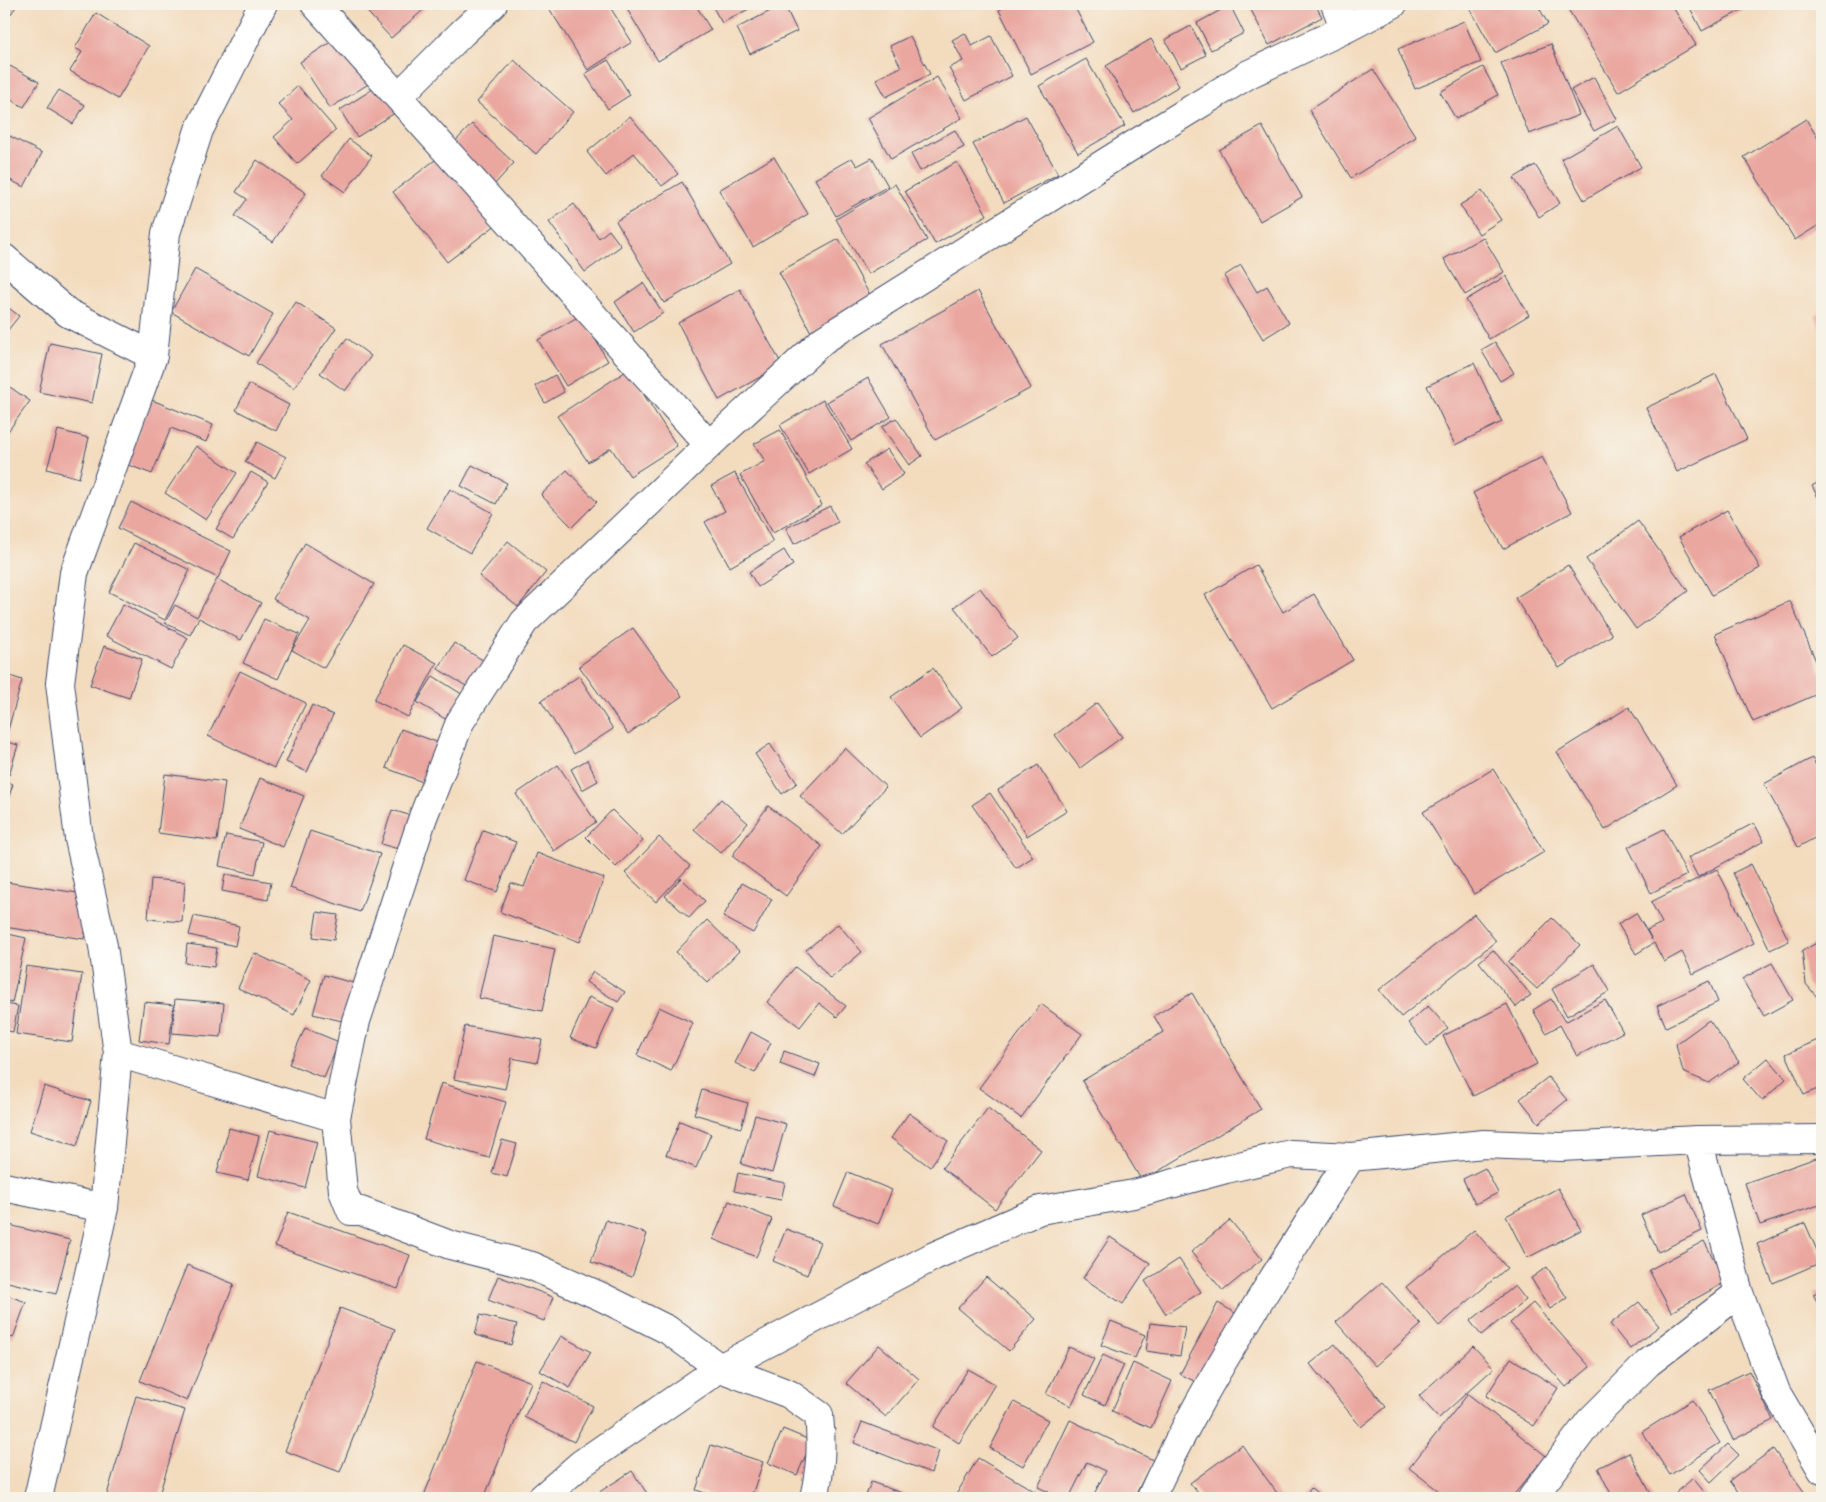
<svg xmlns="http://www.w3.org/2000/svg" width="1826" height="1502" font-family="Delius,sans-serif">
	<style>
		.building { fill: #eaa7a0 }
		.lines { fill: none; stroke-linecap: round; stroke-linejoin: round }
		.minor-casing { stroke: #3b496c; stroke-width: 30 }
		.minor { stroke: #fff; stroke-width: 28 }
	</style>
	<rect width="100%" height="100%" fill="#f7f3e8"/>
	<filter id="ink" filterUnits="userSpaceOnUse"><feTurbulence type="fractalNoise" baseFrequency=".02" numOctaves="2"/><feDisplacementMap in="SourceGraphic" scale="10" xChannelSelector="R" yChannelSelector="G"/><feConvolveMatrix kernelMatrix="1 2 1 2 8 2 1 2 1" color-interpolation-filters="sRGB"/></filter>
	<filter id="wash" filterUnits="userSpaceOnUse"><feTurbulence type="fractalNoise" baseFrequency=".0096" numOctaves="4" result="noise"/><feDisplacementMap in="SourceGraphic" scale="20" xChannelSelector="R" yChannelSelector="G"/><feGaussianBlur stdDeviation="1.12" result="paint"/><feColorMatrix in="noise" values="0 0 0 0 0 0 0 0 0 0 0 0 0 0 0 0 0 1.4 0 .05"/><feComposite in="paint" operator="in"/></filter>
	<g filter="url(#wash)">
		<rect width="100%" height="100%" fill="#f3dbbd"/>
		<g id="blocks">
			<path class="building" d="M4,4H18L4,23Z
				M360,4H430L391,38Z
				M549,4H608L632,42L588,70L547,5Z
				M624,4H695L711,30L658,61Z
				M711,4H758L722,23Z
				M784,4L797,31L750,54L737,28Z
				M1011,4H1073L1093,42L1031,74L999,10Z
				M1248,4H1315L1322,17L1269,45Z
				M1475,4H1537L1548,24L1495,53L1469,7Z
				M1565,4H1671L1696,45L1618,92Z
				M1688,4H1753L1702,31Z
				M1230,5L1244,33L1211,50L1197,23Z
				M96,13L149,46L118,99L70,71L82,52L75,48Z
				M1464,21L1481,62L1415,89L1398,49Z
				M1191,26L1206,55L1181,68L1165,40Z
				M965,33L972,46L991,36L1012,76L966,100L949,68L963,61L952,40Z
				M340,36L370,83L330,108L300,62Z
				M910,36L930,74L886,97L876,79L901,67L890,46Z
				M1151,39L1179,86L1134,113L1106,66Z
				M1551,44L1579,115L1529,134L1501,63Z
				M1086,59L1125,126L1078,153L1039,86Z
				M514,60L573,112L536,154L477,102Z
				M608,60L630,95L608,109L585,74Z
				M10,66L39,82L24,107L4,96V78Z
				M1483,67L1498,95L1456,119L1440,92Z
				M1373,69L1416,137L1351,178L1309,110Z
				M937,77L962,118L891,159L868,118Z
				M1594,77L1617,119L1594,131L1571,90Z
				M384,82L401,109L357,137L340,110Z
				M298,86L336,130L297,164L274,137L293,120L278,104Z
				M59,90L85,105L73,124L47,108Z
				M630,116L678,174L662,186L634,153L606,176L587,152Z
				M1026,116L1058,174L1004,203L973,144Z
				M1806,119L1822,145V223L1795,240L1744,157Z
				M472,124L514,163L492,187L449,148Z
				M1262,126L1302,197L1260,221L1219,150Z
				M1618,126L1641,167L1584,200L1561,159Z
				M955,130L964,147L920,171L911,154Z
				M4,133L42,153L24,187L4,177Z
				M349,139L372,156L345,192L322,176Z
				M443,154L497,224L447,262L393,192Z
				M774,157L808,214L753,247L719,190Z
				M852,158L857,166L872,158L888,186L836,216L815,179Z
				M257,160L306,193L273,242L235,216L247,199L236,192Z
				M957,162L987,215L935,244L905,191Z
				M1535,165L1560,203L1539,217L1514,178Z
				M682,182L730,264L664,303L616,221Z
				M895,184L927,240L868,274L836,219Z
				M1482,191L1501,220L1479,234L1460,205Z
				M574,204L599,238L609,230L621,246L585,272L549,222Z
				M1483,237L1504,272L1465,295L1444,259Z
				M839,239L873,301L812,334L779,272Z
				M1241,265L1257,292L1267,286L1289,323L1263,339L1224,276Z
				M195,269L273,314L249,356L171,312Z
				M1506,276L1529,315L1489,339L1466,300Z
				M643,283L663,313L634,332L615,302Z
				M740,289L782,365L719,400L678,323Z
				M978,291L1031,388L935,440L882,344Z
				M296,302L336,328L294,388L256,363Z
				M4,304L19,316L4,335Z
				M1822,311V329L1815,316Z
				M581,315L608,361L566,386L538,340Z
				M347,338L371,356L345,391L320,373Z
				M1495,342L1514,373L1500,381L1481,350Z
				M50,343L102,354L92,403L39,392Z
				M1474,363L1502,422L1455,445L1427,386Z
				M628,370L677,446L630,476L611,448L588,462L557,416Z
				M1716,374L1747,439L1677,472L1646,408Z
				M555,375L564,392L545,403L535,386Z
				M868,378L891,417L851,441L827,402Z
				M4,383L30,401L4,437Z
				M249,384L289,405L276,431L236,410Z
				M152,400L213,425L206,442L171,428L152,474L126,464Z
				M823,400L852,449L809,474L780,425Z
				M896,418L922,456L909,465L882,427Z
				M58,430L89,438L79,478L47,469Z
				M780,430L822,505L773,533L740,475L765,461L754,444Z
				M257,442L286,457L275,478L245,462Z
				M196,446L237,473L206,520L165,493Z
				M887,449L904,474L882,489L864,464Z
				M1542,457L1572,512L1503,549L1473,493Z
				M472,465L507,483L496,504L461,486Z
				M567,470L597,502L572,527L541,495Z
				M251,472L268,482L233,539L216,529Z
				M735,473L773,542L730,567L705,522L725,511L711,486Z
				M1822,480V505L1812,486Z
				M450,489L493,513L470,553L427,528Z
				M131,502L231,551L218,578L118,528Z
				M830,506L838,522L794,544L786,528Z
				M1727,510L1760,568L1712,595L1679,537Z
				M1638,521L1688,591L1636,629L1586,559Z
				M508,541L546,572L518,607L479,576Z
				M134,543L190,570L165,620L109,592Z
				M305,543L374,584L324,668L292,650L310,620L273,599Z
				M784,550L793,565L758,587L749,572Z
				M1256,565L1283,612L1314,594L1353,660L1272,708L1205,595Z
				M1568,565L1612,635L1559,668L1515,598Z
				M217,579L261,603L241,640L199,618L190,635L165,623L175,605L197,617Z
				M980,588L1018,638L992,657L954,607Z
				M1790,601L1822,675V692L1753,722L1715,634Z
				M123,604L188,638L171,669L106,636Z
				M264,619L299,634L278,679L243,663Z
				M633,628L682,696L628,734L579,666Z
				M454,643L486,662L471,689L438,669Z
				M403,645L437,663L408,717L374,700Z
				M104,646L142,659L129,698L90,685Z
				M933,668L962,708L920,738L891,697Z
				M240,671L306,703L274,768L208,736Z
				M4,674L22,680L6,737H4Z
				M433,676L468,698L452,723L417,702Z
				M579,676L613,729L574,754L541,701Z
				M1097,703L1122,737L1080,768L1055,735Z
				M312,705L333,715L307,772L286,762Z
				M1629,707L1677,785L1605,830L1557,752Z
				M401,729L442,744L428,784L386,768Z
				M4,741L18,745L9,775L4,773Z
				M770,744L797,783L782,794L755,754Z
				M845,748L886,787L842,834L800,796Z
				M1812,758L1822,777V834L1798,847L1764,784Z
				M587,760L598,781L582,790L571,769Z
				M558,765L596,822L554,851L516,794Z
				M1038,765L1067,811L1027,836L998,790Z
				M1493,769L1544,852L1474,894L1423,812Z
				M165,774L225,782L217,841L158,833Z
				M260,778L304,796L283,847L239,829Z
				M4,781L13,784L4,812Z
				M990,793L1033,857L1016,868L972,805Z
				M721,799L748,823L721,853L694,829Z
				M768,806L822,846L786,896L732,856Z
				M392,810L415,817L405,851L381,844Z
				M612,810L643,841L616,867L586,837Z
				M1754,823L1764,841L1698,877L1688,858Z
				M1664,829L1687,875L1651,893L1628,847Z
				M483,830L516,842L497,892L464,880Z
				M310,831L380,854L360,912L290,888Z
				M226,835L262,842L255,874L219,866Z
				M659,837L690,866L656,902L625,873Z
				M537,853L604,878L580,942L500,912L511,883L524,887Z
				M1751,864L1789,941L1770,950L1733,873Z
				M1717,869L1754,943L1693,974L1682,952L1664,962L1654,943L1636,954L1618,924L1636,913L1652,940L1647,930L1662,923L1651,902Z
				M225,874L271,882L268,900L222,891Z
				M681,878L705,901L689,918L665,896Z
				M151,879L185,882L182,922L148,919Z
				M6,882L91,895L84,939L4,927V896Z
				M742,883L772,899L753,933L723,917Z
				M317,912L338,915L334,940L313,937Z
				M1474,914L1496,941L1401,1017L1379,990Z
				M194,916L239,926L235,946L189,935Z
				M1552,918L1580,945L1537,989L1508,962Z
				M707,920L739,951L708,983L676,952Z
				M838,924L862,952L830,979L806,950Z
				M4,933L26,938L12,1003L4,1001Z
				M493,936L555,949L542,1011L479,998Z
				M1822,940V1003L1806,984L1802,951Z
				M187,944L217,948L214,967L185,963Z
				M1493,950L1531,995L1516,1007L1479,962Z
				M254,953L311,980L294,1015L238,988Z
				M1772,963L1793,1000L1764,1016L1742,979Z
				M1594,964L1610,991L1567,1016L1552,989Z
				M26,966L82,974L72,1042L16,1034Z
				M795,967L846,1006L837,1017L819,1003L800,1027L767,1002Z
				M593,972L625,992L618,1002L586,982Z
				M324,975L357,984L346,1022L313,1014Z
				M1709,981L1718,1002L1666,1027L1657,1006Z
				M1192,993L1261,1109L1142,1181L1082,1081L1163,1032L1154,1016Z
				M589,997L614,1008L596,1048L570,1038Z
				M175,999L224,1003L221,1037L172,1033Z
				M1551,999L1565,1022L1605,1000L1623,1032L1577,1056L1560,1025L1546,1033L1533,1010Z
				M144,1002L174,1005L169,1044L139,1040Z
				M4,1004L18,1006L13,1032L4,1030Z
				M1041,1004L1082,1034L1021,1118L979,1088Z
				M1507,1004L1537,1064L1473,1096L1443,1036Z
				M1428,1006L1448,1028L1427,1046L1408,1023Z
				M659,1007L693,1023L671,1071L637,1055Z
				M1709,1020L1739,1062L1709,1083L1683,1072L1676,1044Z
				M465,1026L542,1040L537,1063L512,1058L505,1089L454,1079Z
				M305,1028L339,1042L324,1078L289,1064Z
				M751,1032L771,1043L755,1073L735,1063Z
				M1820,1039L1822,1044V1087L1804,1095L1786,1054Z
				M784,1051L820,1064L815,1077L780,1064Z
				M1768,1058L1786,1079L1762,1101L1743,1079Z
				M1548,1077L1567,1100L1539,1123L1520,1099Z
				M441,1083L506,1102L489,1158L424,1139Z
				M44,1086L91,1101L77,1146L30,1131Z
				M702,1090L748,1103L741,1128L694,1114Z
				M988,1108L1041,1150L995,1209L942,1168Z
				M909,1113L948,1141L930,1167L891,1138Z
				M755,1115L786,1124L772,1173L741,1164Z
				M680,1121L711,1134L696,1168L666,1155Z
				M229,1128L259,1136L248,1180L217,1173Z
				M270,1130L317,1142L305,1188L258,1176Z
				M502,1140L517,1144L507,1177L492,1173Z
				M1822,1156V1204L1760,1225L1745,1183Z
				M1485,1168L1498,1193L1475,1204L1463,1179Z
				M848,1172L892,1190L878,1224L834,1206Z
				M738,1173L785,1183L781,1200L734,1191Z
				M1558,1188L1581,1230L1527,1258L1506,1216Z
				M1686,1194L1702,1231L1658,1252L1641,1215Z
				M729,1201L772,1219L756,1257L713,1239Z
				M288,1212L410,1255L398,1289L275,1246Z
				M606,1220L647,1234L632,1277L591,1262Z
				M1230,1220L1262,1259L1223,1291L1191,1252Z
				M1805,1223L1822,1262L1773,1283L1757,1244Z
				M5,1224L70,1240L56,1294L4,1281Z
				M786,1229L820,1242L807,1275L773,1261Z
				M1474,1230L1507,1268L1439,1326L1406,1287Z
				M1110,1237L1150,1263L1123,1304L1083,1278Z
				M1704,1241L1726,1282L1671,1312L1649,1270Z
				M1179,1259L1201,1292L1166,1314L1145,1281Z
				M187,1265L234,1284L187,1401L140,1381Z
				M1547,1267L1567,1298L1550,1309L1531,1278Z
				M498,1276L553,1297L544,1321L488,1300Z
				M986,1277L1036,1319L1009,1351L958,1308Z
				M1382,1282L1421,1325L1375,1366L1336,1322Z
				M1515,1286L1526,1300L1481,1335L1470,1321Z
				M1822,1290V1311L1813,1294Z
				M4,1294L26,1302L13,1338L4,1335Z
				M1639,1302L1659,1326L1630,1349L1610,1324Z
				M1218,1303L1240,1316L1202,1385L1180,1374Z
				M1533,1303L1590,1367L1566,1387L1510,1323Z
				M340,1308L395,1329L340,1472L285,1451Z
				M480,1315L517,1324L511,1345L475,1335Z
				M1111,1321L1145,1335L1135,1358L1101,1345Z
				M1150,1323L1185,1327L1180,1356L1146,1351Z
				M561,1336L591,1352L570,1388L540,1371Z
				M1335,1344L1386,1407L1361,1427L1310,1364Z
				M879,1345L919,1379L886,1417L846,1383Z
				M1473,1346L1494,1368L1439,1418L1419,1396Z
				M1069,1347L1094,1359L1071,1406L1046,1394Z
				M1103,1355L1124,1365L1105,1405L1084,1395Z
				M1511,1358L1558,1388L1534,1426L1486,1396Z
				M477,1361L531,1382L484,1498H423Z
				M1133,1363L1172,1381L1151,1428L1112,1411Z
				M968,1369L995,1384L959,1443L933,1427Z
				M1749,1371L1773,1420L1733,1440L1709,1390Z
				M543,1381L593,1406L574,1442L524,1417Z
				M1468,1394L1546,1456L1511,1498H1448L1409,1468Z
				M136,1396L185,1410L158,1498H106Z
				M1692,1400L1720,1443L1670,1475L1642,1432Z
				M1014,1402L1048,1420L1023,1466L990,1448Z
				M1070,1420L1153,1460L1134,1498H1092L1106,1471L1087,1462L1069,1498H1061L1038,1487Z
				M862,1422L939,1451L931,1473L854,1443Z
				M783,1429L812,1441L797,1475L768,1463Z
				M1728,1444L1739,1455L1711,1482L1700,1470Z
				M711,1445L763,1462L751,1498H720L696,1490Z
				M1242,1445L1280,1497L1278,1498H1202L1190,1483Z
				M1773,1449L1808,1497L1806,1498H1743L1730,1481Z
				M1629,1452L1653,1498H1613L1598,1468Z
				M978,1458L1036,1492L1032,1498H954Z
				M632,1471L650,1498H590Z
				M1693,1478L1709,1498H1680L1676,1493Z
				M871,1482L916,1498H865Z
				M1311,1488L1324,1498H1303Z"/>
		</g>
	</g>
	<g filter="url(#ink)">
		<use href="#blocks" fill-opacity="0" stroke="#3b496c" stroke-width="1"/>
		<g class="lines">
			<g class="minor-casing">
				<path id="minor" d="M315,4L709,445
					M1335,4L1345,29
					M399,96L462,33L493,4
					M4,258L68,313L153,356
					M118,1053L336,1118
					M1698,1140L1739,1293L1776,1392L1822,1470
					M4,1187L104,1208L38,1498
					M104,1208L118,1053L103,946L79,839L60,683L74,573L153,356L166,233L199,130L263,4
					M542,1498L581,1464L720,1368L934,1256L1040,1210L1134,1194L1226,1169L1291,1154L1351,1157L1484,1144L1561,1147L1698,1140L1822,1139
					M814,1498C821,1468 822,1445 819,1415L789,1394L720,1368L668,1330L602,1297L532,1266L450,1245L361,1211H351L343,1191L336,1118L356,1021L423,817L460,722L524,622L709,445L823,340L1154,132L1249,74L1345,29L1393,4
					M1151,1498C1165,1465 1182,1435 1199,1403C1246,1319 1299,1238 1351,1157
					M1532,1498L1590,1421L1648,1363L1739,1293"/>
			</g>
			<use href="#minor" class="minor"/>
		</g>
	</g>
	<rect width="1826" height="1502" fill="none" stroke="#f7f3e8" stroke-width="20"/>
</svg>
